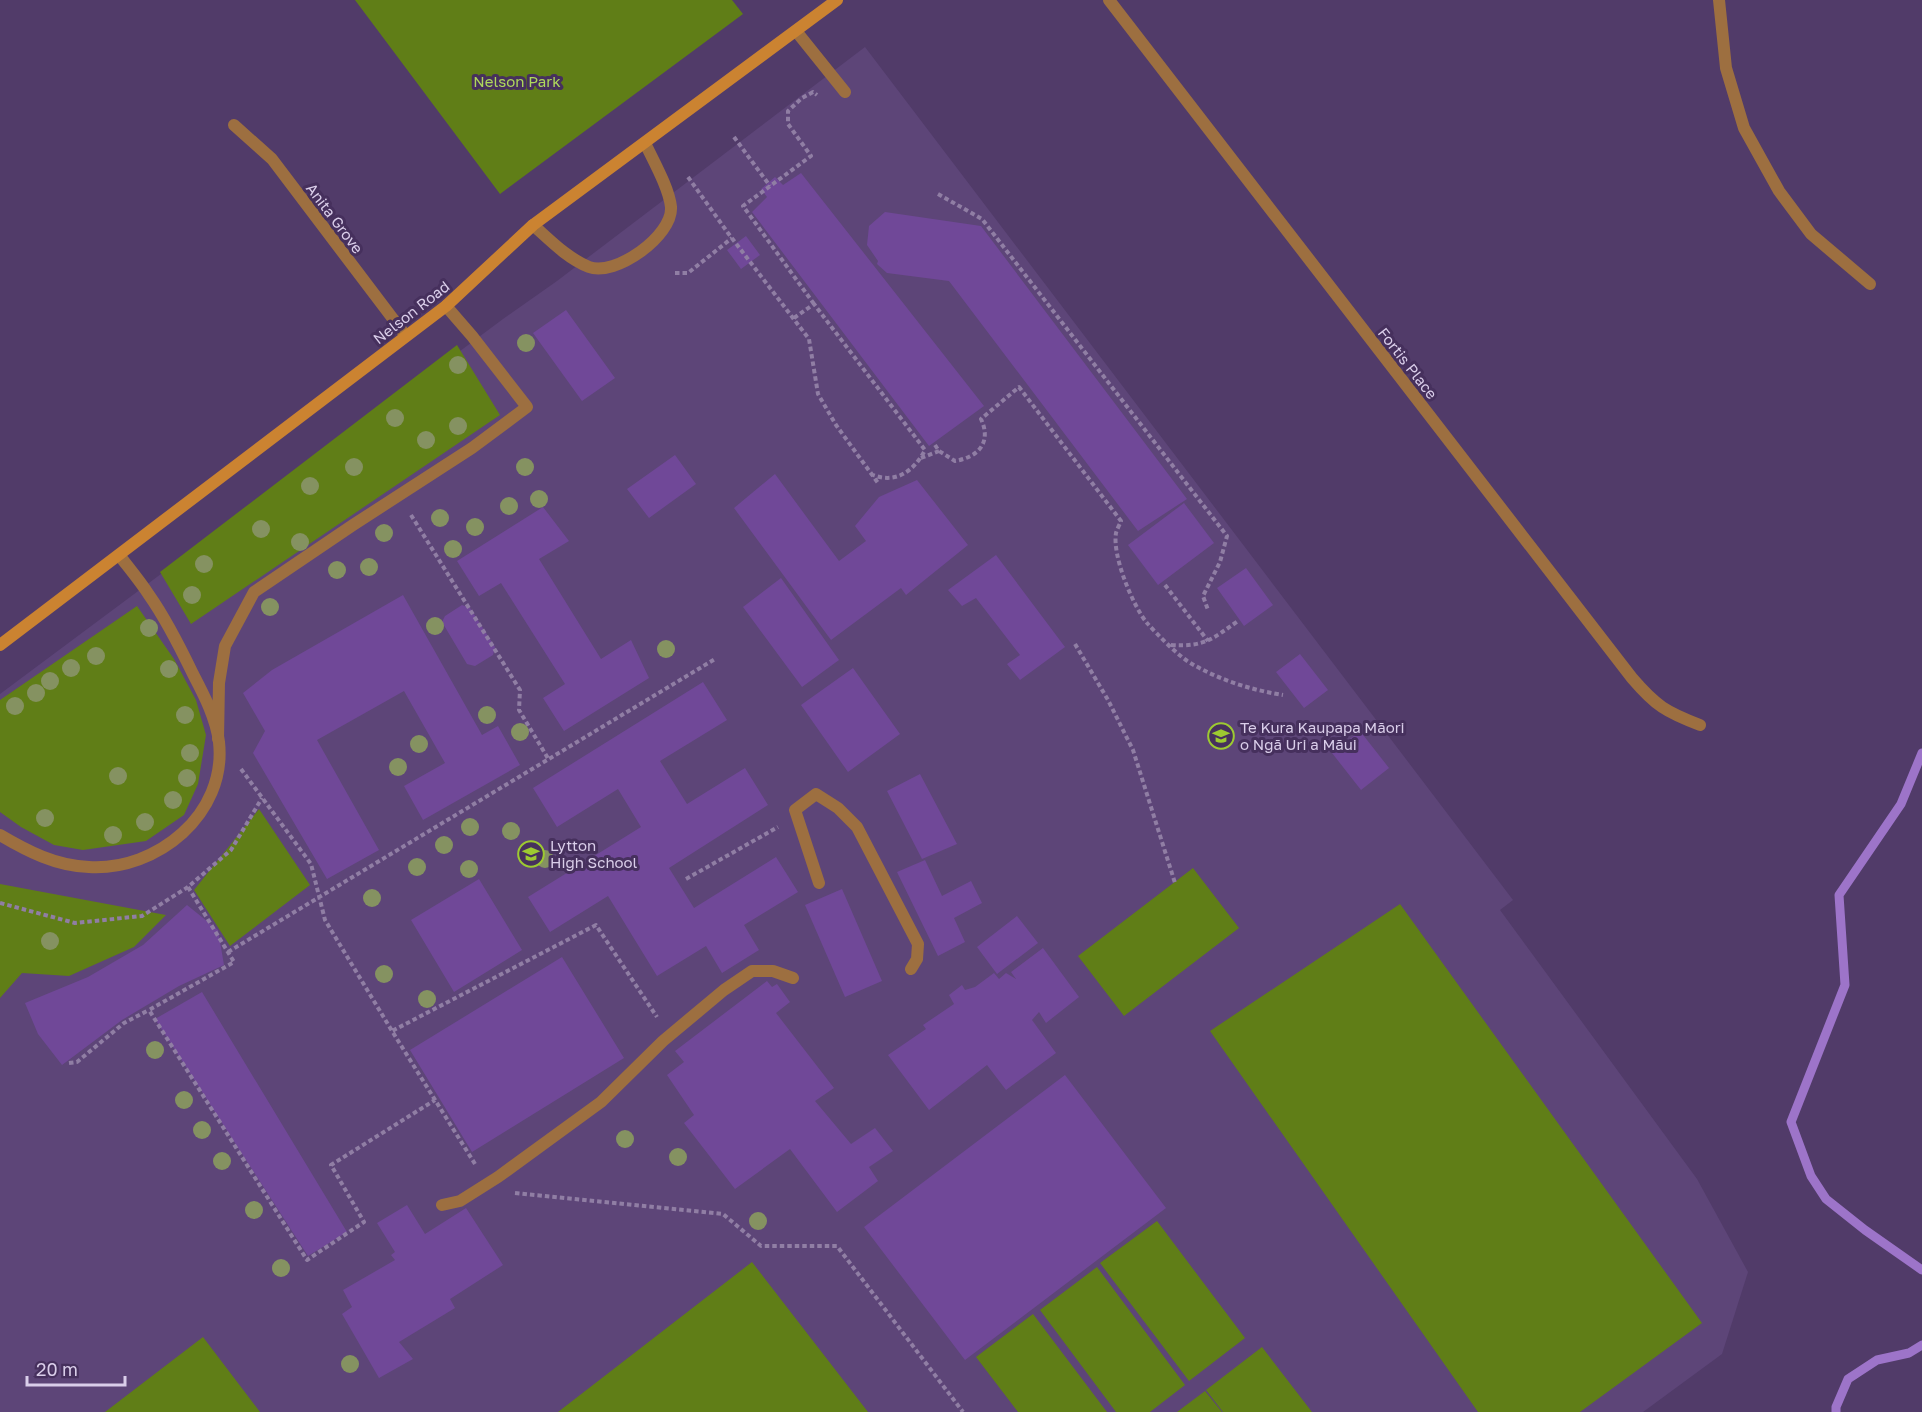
<svg xmlns="http://www.w3.org/2000/svg" width="1922" height="1412" font-family="'Golos Text',sans-serif">
	<style>
		.built { fill: #5d4578 }
		.green { fill: #607e17 }
		.lines { fill: none; stroke-linecap: round; stroke-linejoin: round }
		.stream { stroke: #9d74c9; stroke-width: 9 }
		.building { fill: #704898 }
		.path { stroke: #907ea4; stroke-width: 4; stroke-dasharray: 4.5 3; stroke-linecap: butt }
		.lane { stroke: #9d6f40; stroke-width: 12 }
		.street { stroke: #9d6f40; stroke-width: 12 }
		.secondary { stroke: #cb8331; stroke-width: 12 }
		.tree { fill: #859261 }
		.labels { text-anchor: middle; dominant-baseline: central; stroke-width: 6; stroke-linejoin: round; paint-order: stroke }
		.park-label { font-size: 15px; fill: #afd95b; stroke: #46305d }
		.street-label { font-size: 15px; fill: #daceea; stroke: #46305d }
		.poi-label { font-size: 15px; fill: #daceea; stroke: #46305d; text-anchor: start }
	</style>
	<rect width="100%" height="100%" fill="#513b69"/>
	<path class="built" d="M865,47L1513,900L1500,910L1697,1179L1748,1272L1722,1354L1643,1412H0V694L503,319L557,281Z"/>
	<path class="green" d="M355,0H732L743,14L500,194Z
		M457,345L500,415L191,624L160,572Z
		M137,606L174,659L196,700L206,735L198,784L184,815L146,841L83,850L54,845L21,827L0,812V700Z
		M259,809L310,885L230,946L194,890Z
		M1193,868L1239,928L1124,1016L1078,956Z
		M0,884L166,915L134,947L69,976L22,973L0,998Z
		M1400,904L1702,1323L1580,1412H1478L1210,1031Z
		M1157,1221L1245,1338L1189,1381L1100,1263Z
		M752,1262L868,1412H558Z
		M1097,1267L1185,1385L1150,1412H1116L1040,1310Z
		M1033,1314L1107,1412H1018L976,1357Z
		M203,1337L260,1412H105Z
		M1262,1347L1312,1412H1223L1206,1390Z
		M1205,1391L1222,1412H1177Z"/>
	<g class="lines">
		<path class="stream" d="M1922,753L1901,804L1839,895L1845,985L1791,1122L1811,1176L1826,1199L1865,1230L1922,1270
			M1836,1412V1407L1848,1379L1877,1360L1909,1353L1922,1345"/>
	</g>
	<path class="building" d="M801,173L984,406L929,446L752,212L767,197L761,189L775,177L783,185Z
		M885,212L981,226L1187,499L1138,531L949,281L887,273L877,264L878,261L867,245L869,226Z
		M746,236L760,255L741,269L727,250Z
		M566,310L615,378L582,401L533,333Z
		M675,455L696,484L649,518L627,489Z
		M775,474L839,561L866,541L855,526L879,497L917,480L968,545L906,595L901,588L831,640L734,508Z
		M1184,503L1214,543L1158,585L1128,545Z
		M543,507L569,541L539,559L601,659L631,640L649,678L564,731L543,698L565,684L501,583L479,596L457,561Z
		M996,555L1065,647L1020,680L1007,664L1020,655L976,598L962,606L948,590Z
		M1246,568L1273,605L1244,626L1217,588Z
		M781,578L839,660L802,687L743,607Z
		M403,595L482,735L498,726L520,765L423,820L404,786L445,763L404,691L317,740L379,850L327,879L253,753L265,731L243,693L272,670Z
		M462,605L470,608L495,647L493,655L475,666L467,664L442,622L445,616Z
		M1300,654L1328,690L1304,708L1276,672Z
		M853,668L900,734L848,772L801,705Z
		M703,682L727,720L660,761L687,804L745,768L768,805L669,868L694,908L776,857L798,892L744,925L759,950L722,973L706,946L657,976L608,896L550,932L528,897L641,827L618,789L557,827L533,788Z
		M1360,731L1389,768L1361,790L1332,753Z
		M920,774L957,844L922,859L887,791Z
		M925,860L942,896L971,881L982,903L954,918L965,942L938,956L897,872Z
		M479,879L522,950L454,992L411,920Z
		M842,889L882,981L845,997L805,905Z
		M187,905L218,930L224,965L179,986L122,1020L62,1065L38,1034L25,1003L88,977L143,945Z
		M1017,916L1038,943L997,974L977,947Z
		M1043,948L1079,997L1046,1023L1039,1012L1032,1020L1056,1053L1006,1090L987,1065L929,1110L888,1055L926,1029L923,1025L954,1004L949,995L962,985L965,990L975,987L994,973L999,979L1006,973L1016,979L1011,972Z
		M562,957L624,1058L472,1152L410,1050Z
		M767,981L772,987L777,984L790,1002L776,1013L834,1088L815,1101L851,1144L875,1128L893,1151L869,1167L878,1181L837,1212L790,1149L735,1189L684,1123L694,1115L667,1075L684,1062L675,1051Z
		M202,992L347,1232L308,1256L155,1019Z
		M1065,1075L1166,1208L965,1360L864,1227Z
		M407,1205L425,1234L466,1208L503,1265L450,1299L455,1308L399,1342L413,1359L379,1378L342,1314L352,1307L343,1290L395,1260L391,1255L395,1252L377,1223Z"/>
	<g class="lines">
		<path class="path" d="M734,137L770,186
			M688,177L728,233L809,339L818,394L836,425L878,483
			M938,194L982,219L1227,536L1220,562L1203,596L1208,610
			M675,273H688L732,238
			M814,304L743,206L811,156L788,124V111L802,98L813,92L817,95
			M794,318L814,304L925,450C914,471 896,484 873,475
			M935,445L939,451L955,461C978,457 992,443 981,419L1019,387L1121,521C1120,524 1117,529 1116,533C1112,556 1133,606 1147,623C1158,635 1178,656 1192,664C1220,680 1251,690 1283,695
			M921,458L939,451
			M411,515L520,690L519,710L549,760
			M1165,585L1208,641
			M1075,644L1108,700L1133,750L1175,883
			M1171,645C1205,647 1212,639 1238,621
			M241,769L311,864L325,920L392,1031
			M686,879L778,827
			M188,887L234,962L149,1010L307,1260L364,1222L331,1165L435,1100
			M0,903L75,923L142,916L188,887L231,850L262,798
			M228,952L715,659
			M69,1063L77,1062L124,1023L149,1010
			M475,1164L392,1031L596,925L657,1017
			M515,1193L723,1214L761,1246H837L963,1412"/>
		<path class="lane" d="M796,31L845,92
			M533,225C551,241 567,258 589,267C615,277 673,236 671,207C669,188 653,160 645,143
			M218,739L219,683L225,646L254,592L353,525L472,448L527,407L472,336L446,306
			M0,835C27,851 56,866 89,867C157,871 227,814 219,742C216,718 204,695 193,674C180,647 166,619 149,595C140,581 129,568 119,555
			M819,883L795,810L816,794L838,808L857,827L918,944L917,959L911,969
			M442,1205L460,1201L498,1177L601,1102L663,1041L724,990L752,971H773L793,978"/>
		<path class="street" d="M1109,0L1632,678C1656,706 1666,712 1700,725
			M1719,0L1726,68L1744,128L1779,191L1811,234L1870,284
			M234,125L272,159L406,336"/>
		<path class="secondary" d="M0,645L446,306L533,225L837,0"/>
	</g>
	<g class="tree">
		<circle cx="526" cy="343" r="9"/>
		<circle cx="458" cy="365" r="9"/>
		<circle cx="395" cy="418" r="9"/>
		<circle cx="458" cy="426" r="9"/>
		<circle cx="426" cy="440" r="9"/>
		<circle cx="354" cy="467" r="9"/>
		<circle cx="525" cy="467" r="9"/>
		<circle cx="310" cy="486" r="9"/>
		<circle cx="539" cy="499" r="9"/>
		<circle cx="509" cy="506" r="9"/>
		<circle cx="440" cy="518" r="9"/>
		<circle cx="475" cy="527" r="9"/>
		<circle cx="261" cy="529" r="9"/>
		<circle cx="384" cy="533" r="9"/>
		<circle cx="300" cy="542" r="9"/>
		<circle cx="453" cy="549" r="9"/>
		<circle cx="204" cy="564" r="9"/>
		<circle cx="369" cy="567" r="9"/>
		<circle cx="337" cy="570" r="9"/>
		<circle cx="192" cy="595" r="9"/>
		<circle cx="270" cy="607" r="9"/>
		<circle cx="435" cy="626" r="9"/>
		<circle cx="149" cy="628" r="9"/>
		<circle cx="666" cy="649" r="9"/>
		<circle cx="96" cy="656" r="9"/>
		<circle cx="71" cy="668" r="9"/>
		<circle cx="169" cy="669" r="9"/>
		<circle cx="50" cy="681" r="9"/>
		<circle cx="36" cy="693" r="9"/>
		<circle cx="15" cy="706" r="9"/>
		<circle cx="185" cy="715" r="9"/>
		<circle cx="487" cy="715" r="9"/>
		<circle cx="520" cy="732" r="9"/>
		<circle cx="419" cy="744" r="9"/>
		<circle cx="190" cy="753" r="9"/>
		<circle cx="398" cy="767" r="9"/>
		<circle cx="118" cy="776" r="9"/>
		<circle cx="187" cy="778" r="9"/>
		<circle cx="173" cy="800" r="9"/>
		<circle cx="45" cy="818" r="9"/>
		<circle cx="145" cy="822" r="9"/>
		<circle cx="470" cy="827" r="9"/>
		<circle cx="511" cy="831" r="9"/>
		<circle cx="113" cy="835" r="9"/>
		<circle cx="444" cy="845" r="9"/>
		<circle cx="545" cy="859" r="9"/>
		<circle cx="417" cy="867" r="9"/>
		<circle cx="469" cy="869" r="9"/>
		<circle cx="372" cy="898" r="9"/>
		<circle cx="50" cy="941" r="9"/>
		<circle cx="384" cy="974" r="9"/>
		<circle cx="427" cy="999" r="9"/>
		<circle cx="155" cy="1050" r="9"/>
		<circle cx="184" cy="1100" r="9"/>
		<circle cx="202" cy="1130" r="9"/>
		<circle cx="625" cy="1139" r="9"/>
		<circle cx="678" cy="1157" r="9"/>
		<circle cx="222" cy="1161" r="9"/>
		<circle cx="254" cy="1210" r="9"/>
		<circle cx="758" cy="1221" r="9"/>
		<circle cx="281" cy="1268" r="9"/>
		<circle cx="350" cy="1364" r="9"/>
	</g>
	<defs>
		<g id="school-ring" transform="scale(1.35)"><circle r="9.5" fill="#46305d" stroke="#9dca31" stroke-width="1.5"/><path d="M0-5L7-2L0 1L-7-2ZM-4 1L0 2.5L4 1V4Q0 6-4 4Z" fill="#9dca31"/></g>
	</defs>
	<g fill-rule="evenodd">
		<use href="#school-ring" x="1221" y="736"/>
		<use href="#school-ring" x="531" y="854"/>
	</g>
	<g class="labels">
		<g class="park-label">
			<text x="517" y="81">Nelson Park</text>
		</g>
		<g class="street-label">
			<text transform="translate(335 218) rotate(53)">Anita Grove</text>
			<text transform="translate(411 312) rotate(-38)">Nelson Road</text>
			<text transform="translate(1408 363) rotate(52)">Fortis Place</text>
		</g>
		<g class="poi-label">
			<text x="1240" y="727">Te Kura Kaupapa Māori<tspan x="1240" dy="17">o Ngā Uri a Māui</tspan></text>
			<text x="550" y="845">Lytton<tspan x="550" dy="17">High School</tspan></text>
		</g>
	</g>
	<path d="M27 1376v9h98v-9" fill="none" stroke="#daceea" stroke-width="3"/>
	<text x="36" y="1376" font-size="18" fill="#daceea" stroke="#46305d" stroke-width="4.5" paint-order="stroke">20 m</text>
</svg>
